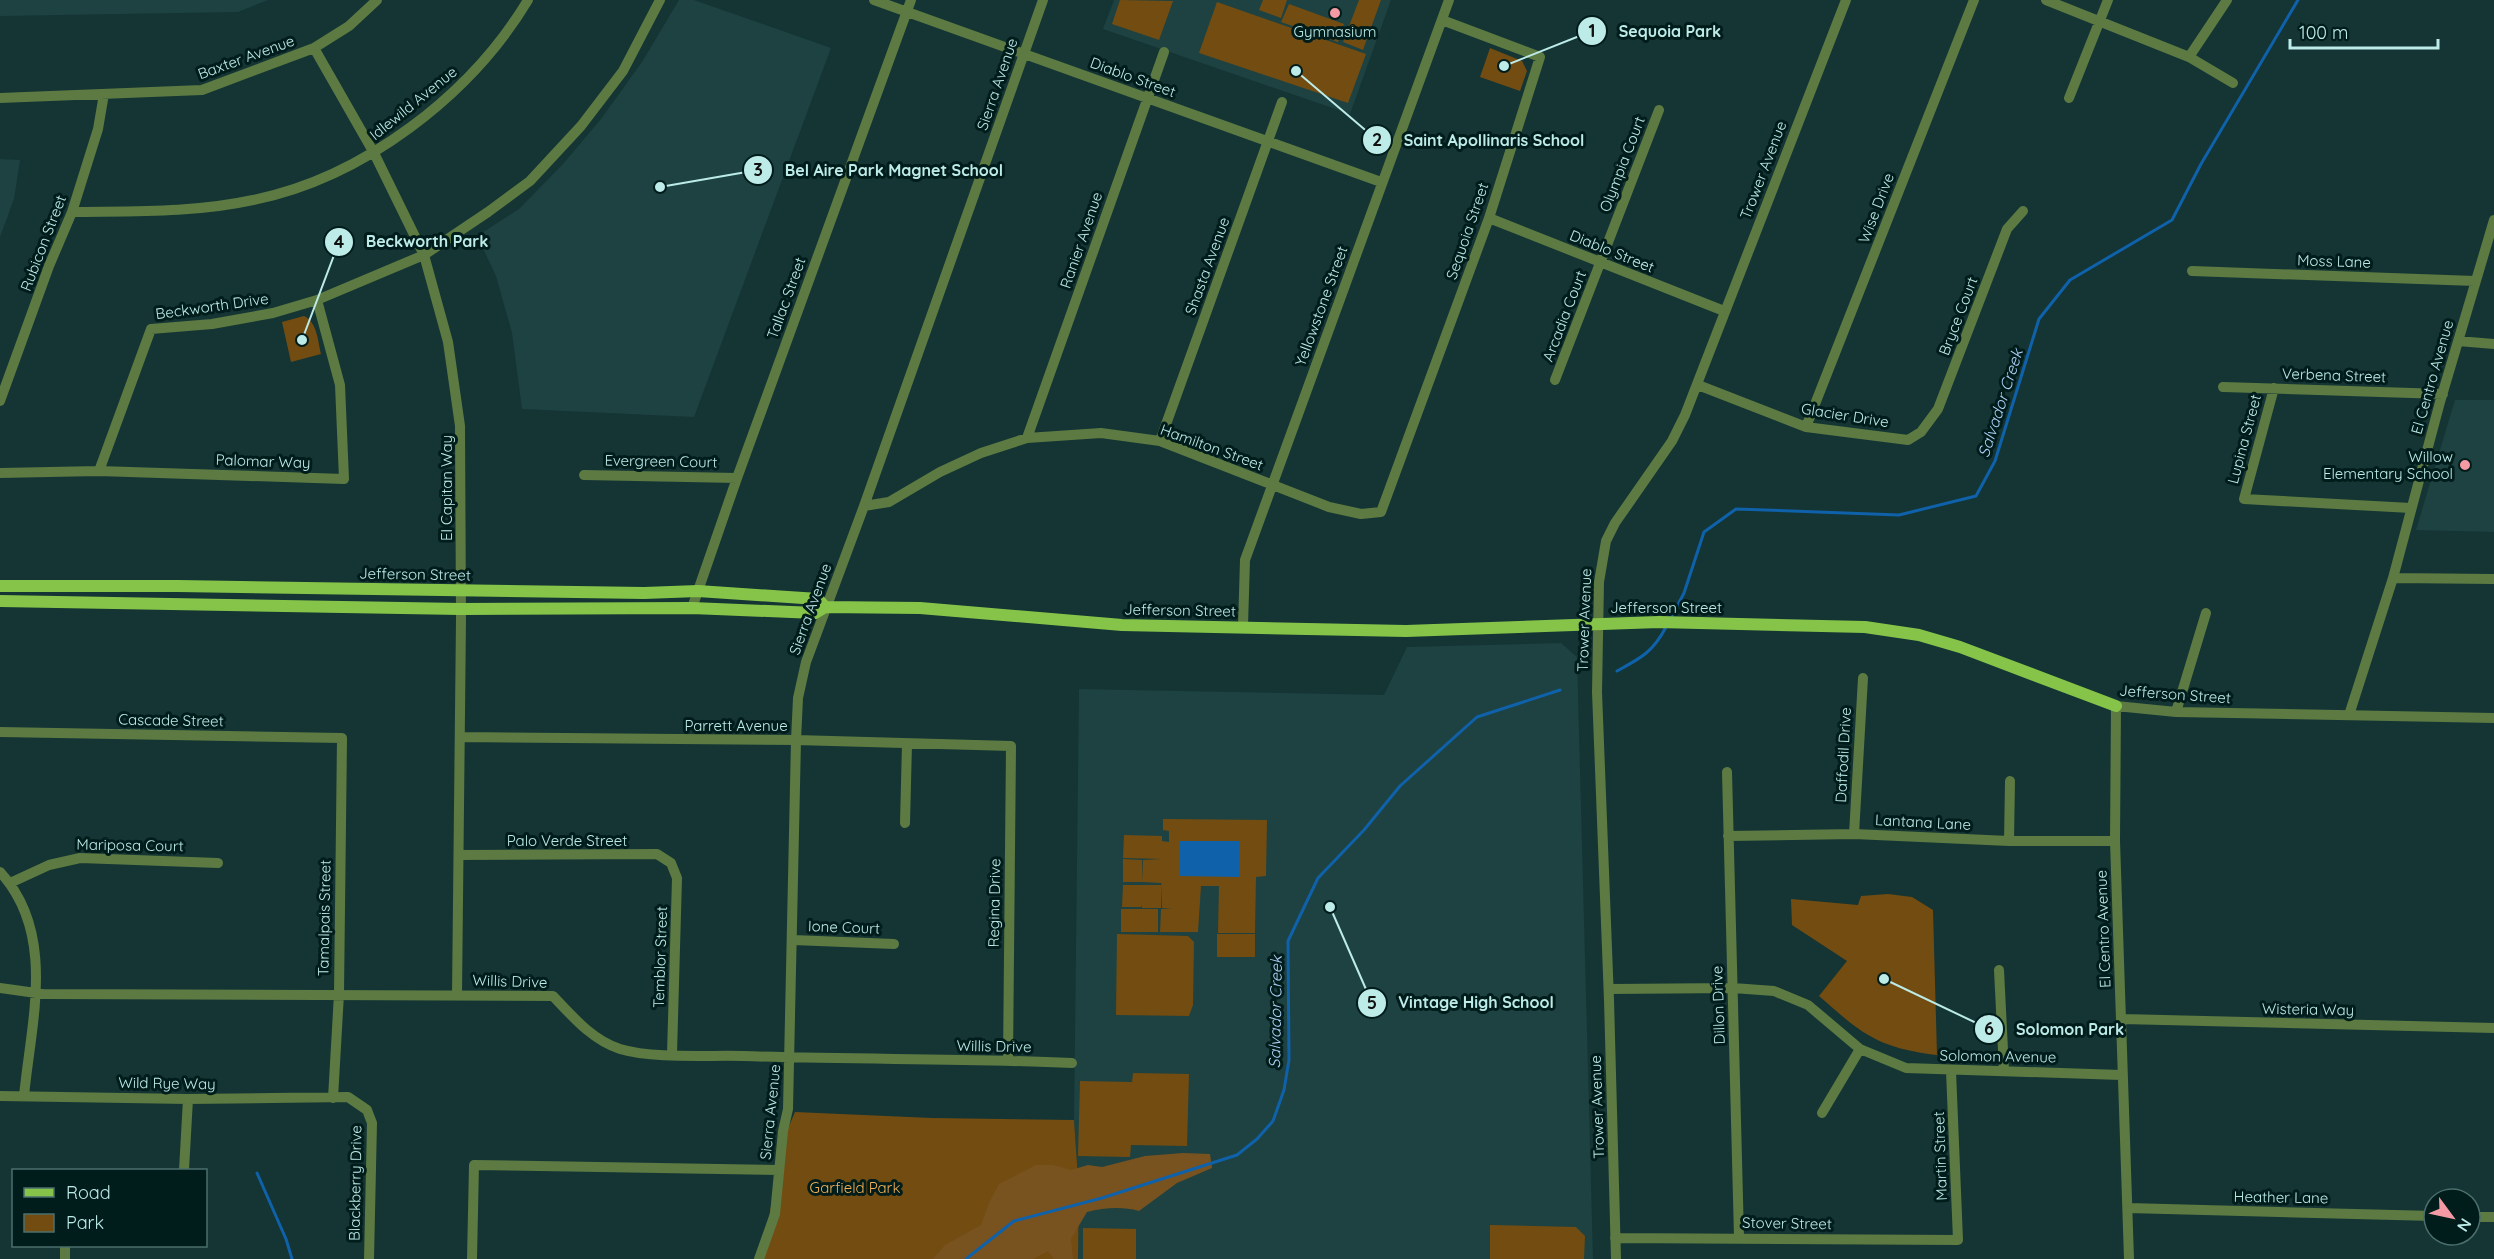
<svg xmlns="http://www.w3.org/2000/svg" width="2494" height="1259" font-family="Quicksand,sans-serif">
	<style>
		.built { fill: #1d4241 }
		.green { fill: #734c11 }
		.forest { fill: #785320 }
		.water { fill: #0f61aa }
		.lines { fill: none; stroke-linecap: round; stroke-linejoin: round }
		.stream { stroke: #0f61aa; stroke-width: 3 }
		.minor { stroke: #5c7a42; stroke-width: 10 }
		.major { stroke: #86c449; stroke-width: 12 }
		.poi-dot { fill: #f49aa5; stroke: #001c1b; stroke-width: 2 }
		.labels { text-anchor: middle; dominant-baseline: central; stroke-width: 6; stroke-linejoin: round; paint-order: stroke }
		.poi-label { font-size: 15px; fill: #bcebe8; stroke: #001c1b }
		.street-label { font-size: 15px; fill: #bcebe8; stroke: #001c1b }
		.park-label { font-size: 15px; fill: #f5b155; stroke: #001c1b }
		.water-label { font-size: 16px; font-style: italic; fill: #b0d3fa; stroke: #001c1b }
		.leader { fill: none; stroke: #bcebe8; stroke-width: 2 }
		.callout-dot { fill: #bcebe8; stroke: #001c1b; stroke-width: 2 }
		.mark-label { font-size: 18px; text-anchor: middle; font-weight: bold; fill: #111 }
		.callout-label { font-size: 16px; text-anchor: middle; font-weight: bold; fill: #bcebe8; stroke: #001c1b; stroke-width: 6; stroke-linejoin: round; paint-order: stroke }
	</style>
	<rect width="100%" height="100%" fill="#143534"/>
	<path class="built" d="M0,0H268L238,12L0,16Z
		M679,0H694L831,48L694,417L522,409L512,333L496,276L477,236L519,209L563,164L601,119L642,62Z
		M1114,0H1391L1350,114L1103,29Z
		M0,159L20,160L14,199L0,237Z
		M2455,400H2494V532L2416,530Z
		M1561,643L1577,657L1593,1259H1078L1079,1193L1074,1120L1079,689L1384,695L1407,647Z"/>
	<path class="green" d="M1120,0L1173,1L1159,40L1112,24Z
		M1263,0H1287L1281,18L1259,10Z
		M1359,0H1381L1363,50L1343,42Z
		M1217,2L1366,54L1348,103L1199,53Z
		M1289,4L1344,24L1338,42L1281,22Z
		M1490,48L1522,61L1527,71L1520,91L1480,77Z
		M304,316C317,322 318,341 321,354L291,362L282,322Z
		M1163,819L1267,820L1266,876L1256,877L1255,933H1218L1219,886H1201L1198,932H1160L1161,909H1172L1162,908V885L1161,908H1142V905L1141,907H1122L1123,885H1162L1161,883L1142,882L1143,860L1162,859L1123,858L1124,835L1162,836V841L1169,842V831L1163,830Z
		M1123,859L1142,860V882H1123Z
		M1888,894L1912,897L1933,910L1937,1055C1878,1048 1862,1034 1819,996L1847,961L1792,925L1791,899L1858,905L1861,896Z
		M1121,909H1158V932H1121Z
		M1117,934L1188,936L1194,942L1193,1005L1189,1016L1116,1015Z
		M1217,934H1255V957H1217Z
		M1133,1073L1189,1074L1187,1146L1131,1145L1130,1157L1078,1156L1080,1081L1132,1082Z
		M795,1112L932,1118L1074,1120L1079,1193L1078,1259H761L784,1138Z
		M1490,1225L1576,1227L1585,1236L1584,1259H1490Z
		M1083,1228L1136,1229V1259H1083Z"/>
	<path class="forest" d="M1183,1153L1210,1154L1212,1168L1177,1183L1139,1211C1121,1206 1104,1208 1087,1212L1071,1239L1073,1259H1054L1048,1251L1033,1259H933L945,1245L981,1225L989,1203L999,1184L1036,1165H1053L1071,1170L1088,1165L1102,1167L1145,1156Z"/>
	<path class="water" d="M1180,841H1239V877L1180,876Z"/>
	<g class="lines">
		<path class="stream" d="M1671,618L1684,593L1704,532L1736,509L1899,515L1976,496L1995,461L2039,319L2070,280L2172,220L2201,164L2298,0
			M1617,671C1641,658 1653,652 1666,627
			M257,1173L286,1239L292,1259
			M966,1259L1014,1221L1102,1198L1237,1155L1257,1139L1273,1121L1284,1090L1289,1060L1288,941L1318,878L1364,830L1400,786L1477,717L1560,690"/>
		<path class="minor" d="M874,0L1381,182
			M2046,0L2189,57L2233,83
			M314,48L374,153L424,255L448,342L460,426L461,618L457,995
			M2189,57L2227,0
			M0,98L202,90L314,48L349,26L377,0
			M2069,98L2108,0
			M72,212C132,211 194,213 253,200C363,178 471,95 528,0
			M1489,218L1724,311
			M2192,271L2475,281
			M2458,341L2494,344
			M1555,380L1659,110
			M1698,385L1806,427L1908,440L1921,432L1938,409L2007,229L2023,211
			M2223,387L2443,394
			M2274,388L2244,499L2411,508
			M0,401L49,266L72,212L98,129L104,94
			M1806,427L1974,0
			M1027,438L1164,52
			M1160,441L1282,102
			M99,471L151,329L212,324L273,313L317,300L424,255L488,212L530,181L581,126L623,71L660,0
			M0,473L99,471L344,479L340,385L317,300
			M584,475L737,478
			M864,506L889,502L940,472L981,453L1027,438L1101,433L1160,441L1329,507L1361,514L1381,512L1489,218L1540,57L1442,20
			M2393,578L2494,579
			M692,608L737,478L911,0
			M1243,626L1245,560L1449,0
			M2176,712L2206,613
			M2349,715L2393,578L2440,402L2494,220
			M0,732L342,738L339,994L333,1098
			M460,737L796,740L1011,746L1008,1060
			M1727,772L1739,1237
			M905,823L907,744
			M1854,834L1863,678
			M1728,836L1854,834L2009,841H2115
			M2009,841L2010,781
			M459,855L657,854L671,863L677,878L672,1054
			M0,872C57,934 31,1022 24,1096
			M10,883L49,865L80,858L218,863
			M793,940L894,944
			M1999,970L2004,1070
			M0,988L43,994L553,996C572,1016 592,1040 620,1049C654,1059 707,1055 743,1056C852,1060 962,1058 1072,1063
			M1609,989L1733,988L1774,991L1808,1005L1860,1049L1906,1068L2121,1075
			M2122,1019L2494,1028
			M0,1096L188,1099L348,1097L367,1110L372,1123L369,1259
			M1822,1113L1860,1049
			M184,1170L188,1099
			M2128,1208L2434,1216
			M2470,1217H2494
			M1615,1238L1958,1240L1951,1071
			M65,1259V1246
			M472,1259L474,1165L779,1170
			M759,1259L775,1214L783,1131L788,1109L796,740L798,698L806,662L864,506L1043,0
			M1616,1259L1609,1000L1597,692L1599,582L1606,541L1615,523L1672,441L1685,415L1846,0
			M2129,1259L2115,841L2116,706L2176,712L2494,718"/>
		<path class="major" d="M0,586H178L644,593L698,591L818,599L825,607
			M0,601L461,609L692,608L815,613L825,607L920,608L1122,625L1406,631L1659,622L1865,627L1919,635L1960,647L2116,706"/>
	</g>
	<g class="poi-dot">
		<circle cx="1335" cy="13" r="6"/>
		<circle cx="2465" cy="465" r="6"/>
	</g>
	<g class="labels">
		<g class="poi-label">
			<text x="1335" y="31">Gymnasium</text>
			<text x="2453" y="456" text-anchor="end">Willow<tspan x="2453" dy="17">Elementary School</tspan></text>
		</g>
		<g class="street-label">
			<text transform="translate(246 57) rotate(-20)">Baxter Avenue</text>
			<text transform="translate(1133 77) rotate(20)">Diablo Street</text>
			<text transform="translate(997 84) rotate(-71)">Sierra Avenue</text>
			<text transform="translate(413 103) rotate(-39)">Idlewild Avenue</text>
			<text transform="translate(1622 164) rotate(-69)">Olympia Court</text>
			<text transform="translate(1763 170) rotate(-69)">Trower Avenue</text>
			<text transform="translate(1876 208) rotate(-69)">Wise Drive</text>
			<text transform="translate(1467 231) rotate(-71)">Sequoia Street</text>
			<text transform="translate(1081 240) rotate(-71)">Ranier Avenue</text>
			<text transform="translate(43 243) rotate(-69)">Rubicon Street</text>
			<text transform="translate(1612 251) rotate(22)">Diablo Street</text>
			<text transform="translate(2334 261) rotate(2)">Moss Lane</text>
			<text transform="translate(1207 266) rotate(-70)">Shasta Avenue</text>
			<text transform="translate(786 298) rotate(-70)">Tallac Street</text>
			<text transform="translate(212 306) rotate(-8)">Beckworth Drive</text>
			<text transform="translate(1321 306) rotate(-70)">Yellowstone Street</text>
			<text transform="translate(1564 316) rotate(-69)">Arcadia Court</text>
			<text transform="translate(1958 316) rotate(-69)">Bryce Court</text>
			<text transform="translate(2334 375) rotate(2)">Verbena Street</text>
			<text transform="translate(2432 377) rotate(-74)">El Centro Avenue</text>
			<text transform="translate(1845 415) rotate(9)">Glacier Drive</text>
			<text transform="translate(2244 439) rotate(-75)">Lupina Street</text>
			<text transform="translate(1212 447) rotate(20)">Hamilton Street</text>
			<text transform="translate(263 461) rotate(2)">Palomar Way</text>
			<text transform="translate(661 461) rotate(1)">Evergreen Court</text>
			<text transform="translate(446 488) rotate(-90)">El Capitan Way</text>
			<text transform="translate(415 574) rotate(1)">Jefferson Street</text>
			<text x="1666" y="607">Jefferson Street</text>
			<text transform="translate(810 609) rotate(-70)">Sierra Avenue</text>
			<text transform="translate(1180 610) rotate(1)">Jefferson Street</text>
			<text transform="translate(1584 620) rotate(-88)">Trower Avenue</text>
			<text transform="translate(2175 694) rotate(4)">Jefferson Street</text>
			<text transform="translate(171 720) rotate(1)">Cascade Street</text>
			<text x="736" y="725">Parrett Avenue</text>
			<text transform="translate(1843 755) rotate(-87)">Daffodil Drive</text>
			<text transform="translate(1923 822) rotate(3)">Lantana Lane</text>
			<text x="567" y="840">Palo Verde Street</text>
			<text transform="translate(130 845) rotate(1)">Mariposa Court</text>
			<text transform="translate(994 903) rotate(-89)">Regina Drive</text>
			<text transform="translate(324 918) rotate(-89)">Tamalpais Street</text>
			<text transform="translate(844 927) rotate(2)">Ione Court</text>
			<text transform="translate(2103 929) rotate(-92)">El Centro Avenue</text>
			<text transform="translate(660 957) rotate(-88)">Temblor Street</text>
			<text transform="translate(510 981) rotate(2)">Willis Drive</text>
			<text transform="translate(1718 1005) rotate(-92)">Dillon Drive</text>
			<text transform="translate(2308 1009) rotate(1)">Wisteria Way</text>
			<text transform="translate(994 1046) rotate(1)">Willis Drive</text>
			<text transform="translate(1998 1056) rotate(1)">Solomon Avenue</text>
			<text transform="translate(167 1083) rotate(1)">Wild Rye Way</text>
			<text transform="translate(1597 1107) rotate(-92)">Trower Avenue</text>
			<text transform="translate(770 1112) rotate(-84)">Sierra Avenue</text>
			<text transform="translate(1940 1156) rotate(-92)">Martin Street</text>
			<text transform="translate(355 1183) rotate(-89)">Blackberry Drive</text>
			<text transform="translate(2281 1197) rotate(1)">Heather Lane</text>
			<text transform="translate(1787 1223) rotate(1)">Stover Street</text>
		</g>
		<g class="park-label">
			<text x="855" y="1187">Garfield Park</text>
		</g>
		<g class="water-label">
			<text transform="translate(2000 403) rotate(-72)">Salvador Creek</text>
			<text transform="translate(1275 1012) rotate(-89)">Salvador Creek</text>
		</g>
	</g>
	<path class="leader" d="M1504 66L1592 31M1296 71L1377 140M660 187L758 170M302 340L339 242M1330 907L1372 1003M1884 979L1989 1029"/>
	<g class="callout-dot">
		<circle cx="1504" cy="66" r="6"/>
		<circle cx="1296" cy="71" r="6"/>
		<circle cx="660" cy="187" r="6"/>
		<circle cx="302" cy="340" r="6"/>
		<circle cx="1330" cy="907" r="6"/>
		<circle cx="1884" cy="979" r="6"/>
		<circle cx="1592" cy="31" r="15"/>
		<circle cx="1377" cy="140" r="15"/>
		<circle cx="758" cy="170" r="15"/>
		<circle cx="339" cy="242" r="15"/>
		<circle cx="1372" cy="1003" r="15"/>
		<circle cx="1989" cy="1029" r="15"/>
	</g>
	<g class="mark-label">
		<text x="1592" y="37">1</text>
		<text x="1377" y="146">2</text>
		<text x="758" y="176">3</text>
		<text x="339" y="248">4</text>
		<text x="1372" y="1009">5</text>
		<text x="1989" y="1035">6</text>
	</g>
	<g class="callout-label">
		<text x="1670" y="37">Sequoia Park</text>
		<text x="1494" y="146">Saint Apollinaris School</text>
		<text x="894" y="176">Bel Aire Park Magnet School</text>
		<text x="427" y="247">Beckworth Park</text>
		<text x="1476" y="1008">Vintage High School</text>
		<text x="2070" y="1035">Solomon Park</text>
	</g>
	<rect x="12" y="1169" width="195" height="78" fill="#001c1b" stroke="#4b6f6d" stroke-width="1.5"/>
	<rect x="24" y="1188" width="30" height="9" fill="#86c449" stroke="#4b6f6d" stroke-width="1.5"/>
	<text x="66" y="1199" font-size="18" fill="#bcebe8">Road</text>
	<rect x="24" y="1214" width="30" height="18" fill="#734c11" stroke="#4b6f6d" stroke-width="1.5"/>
	<text x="66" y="1229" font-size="18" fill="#bcebe8">Park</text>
	<g transform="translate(2452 1217) rotate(123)"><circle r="28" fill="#001c1b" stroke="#4b6f6d" stroke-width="1.5"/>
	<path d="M0-4.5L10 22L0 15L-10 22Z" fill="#f49aa5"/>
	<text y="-9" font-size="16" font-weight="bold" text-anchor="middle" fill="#bcebe8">N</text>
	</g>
	<path d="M2290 39v9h148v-9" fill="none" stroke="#bcebe8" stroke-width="3"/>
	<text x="2299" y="39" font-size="18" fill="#bcebe8" stroke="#001c1b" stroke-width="4.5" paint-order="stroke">100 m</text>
</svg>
